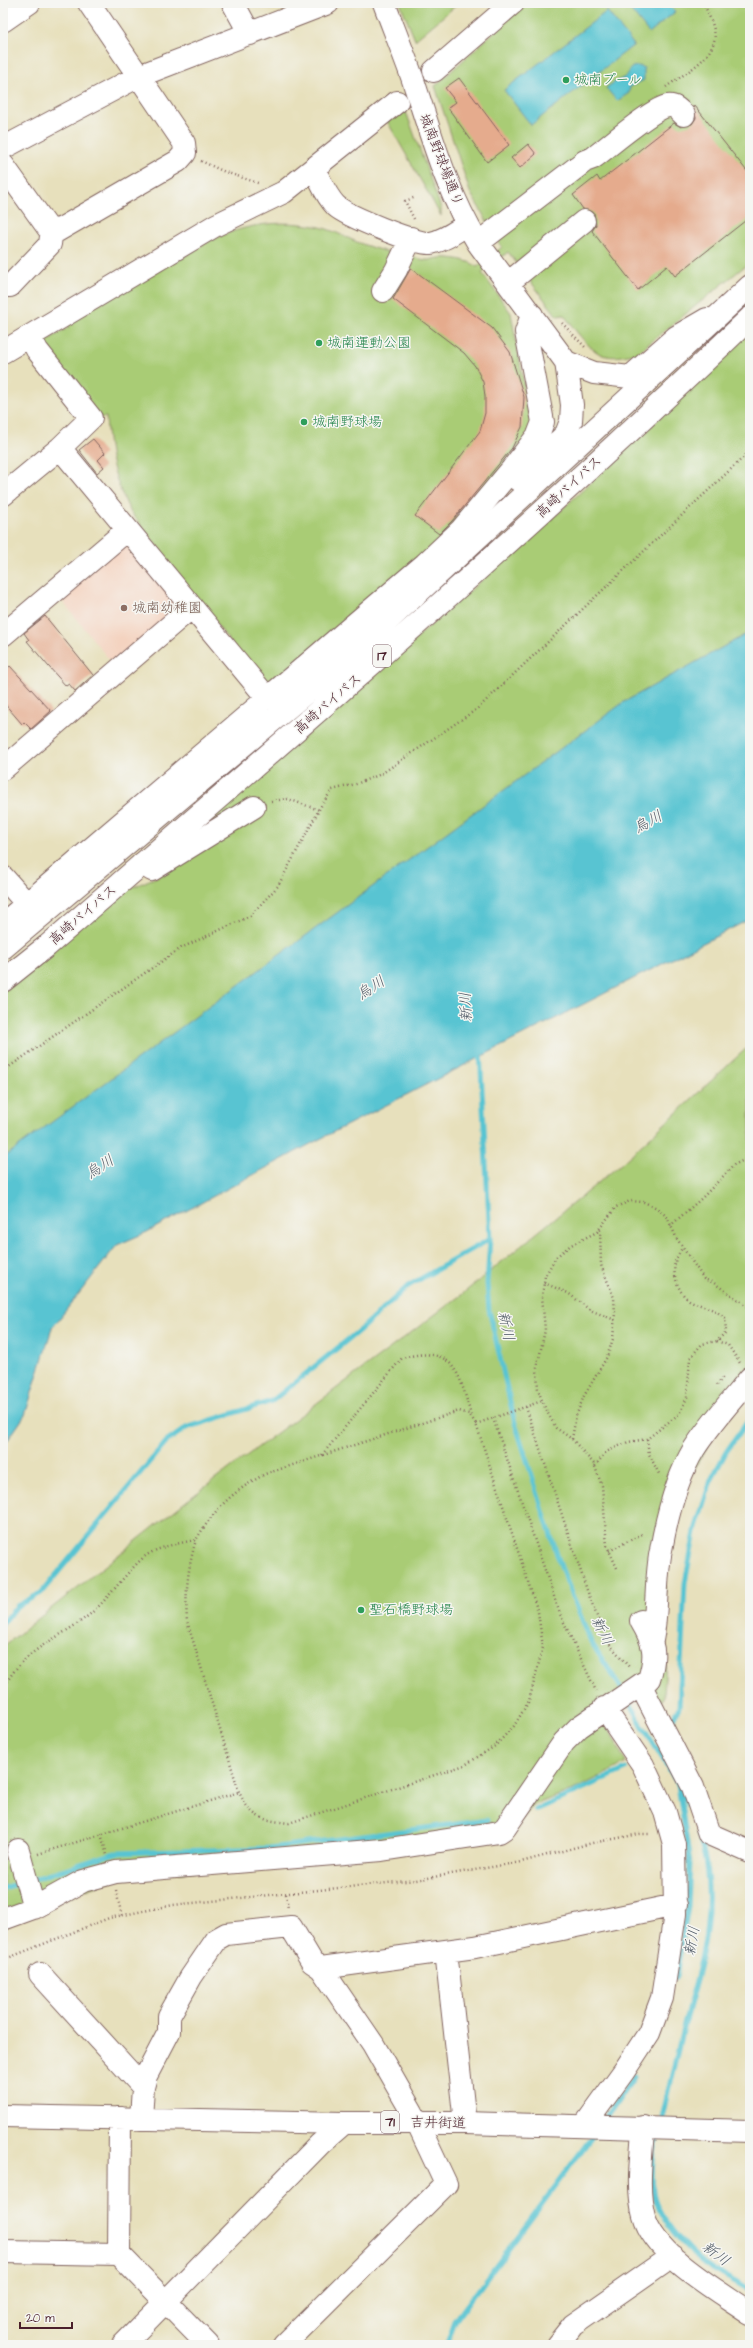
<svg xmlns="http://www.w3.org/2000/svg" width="753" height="2348" font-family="'Architects Daughter','Klee One',sans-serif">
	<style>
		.built { fill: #f4d3c0 }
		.green { fill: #a9cc75; stroke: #7a7650 }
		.water { fill: #58c4d2; stroke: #51727e }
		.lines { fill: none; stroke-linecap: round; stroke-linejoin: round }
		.stream { stroke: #58c4d2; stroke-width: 5 }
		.building { fill: #e5ab8d }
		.minor-casing { stroke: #81635e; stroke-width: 24 }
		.major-casing { stroke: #81635e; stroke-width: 24 }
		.highway-casing { stroke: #81635e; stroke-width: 24 }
		.path { stroke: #81635e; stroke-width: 2.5; stroke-dasharray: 1 3; stroke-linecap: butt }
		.minor { stroke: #fff; stroke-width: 22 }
		.major { stroke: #fff; stroke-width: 22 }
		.highway { stroke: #fff; stroke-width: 22 }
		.leisure-dot { fill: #2e9e5b; stroke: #f6f6f2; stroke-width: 1.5 }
		.education-dot { fill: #8d6e63; stroke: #f6f6f2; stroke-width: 1.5 }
		.labels { text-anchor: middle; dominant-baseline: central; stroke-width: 3; stroke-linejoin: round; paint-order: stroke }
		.shield { fill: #f6f6f2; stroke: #7e6067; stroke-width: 1 }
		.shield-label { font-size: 13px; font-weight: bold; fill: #4a1f2b }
		.leisure-label { font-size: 14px; fill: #27864d; stroke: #f6f6f2; text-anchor: start }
		.street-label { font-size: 14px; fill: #4a1f2b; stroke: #f6f6f2 }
		.education-label { font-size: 14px; fill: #785e54; stroke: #f6f6f2; text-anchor: start }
		.water-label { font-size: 15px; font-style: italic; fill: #4f5965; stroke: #f6f6f2 }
	</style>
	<rect width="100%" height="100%" fill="#f6f6f2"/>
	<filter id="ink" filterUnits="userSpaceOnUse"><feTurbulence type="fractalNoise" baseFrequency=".025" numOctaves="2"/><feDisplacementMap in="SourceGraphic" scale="8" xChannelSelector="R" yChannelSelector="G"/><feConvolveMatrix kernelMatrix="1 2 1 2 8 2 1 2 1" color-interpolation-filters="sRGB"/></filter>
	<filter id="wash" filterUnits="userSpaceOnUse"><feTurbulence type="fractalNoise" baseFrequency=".012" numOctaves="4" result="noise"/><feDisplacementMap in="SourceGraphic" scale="16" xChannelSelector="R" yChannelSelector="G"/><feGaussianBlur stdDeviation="0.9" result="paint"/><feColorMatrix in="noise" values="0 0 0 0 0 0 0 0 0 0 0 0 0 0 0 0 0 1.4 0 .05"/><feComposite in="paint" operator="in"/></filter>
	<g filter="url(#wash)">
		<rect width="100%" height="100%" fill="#e7e0bc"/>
		<path class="built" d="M122,542L133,543L181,604L115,667L59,597Z"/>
		<path class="green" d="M400,3H459L415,40Z
			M526,3H750V262L636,354C626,355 616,358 607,356C592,355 573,327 564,315L557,316L508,252L482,273L511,313L532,430L441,542L274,687L263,685L130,511C114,480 108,452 106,417L99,418L46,347V341L69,327L66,323L174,260L177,262C218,229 269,216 320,227C336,231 350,240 365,245C384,252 405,256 425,260C430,261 434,258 440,258C450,257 470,260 477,267L502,247L470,192L435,86Z
			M405,109L441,208V216L387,121Z
			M750,328V632L724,648L3,1158V988L126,890L161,875L170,855L555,516L697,383Z
			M750,1045V1388L719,1426L689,1478L667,1556L665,1575L666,1659L664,1697L659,1705L649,1691L604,1719L626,1763L580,1787L534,1805L508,1836L119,1879L90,1887L3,1928V1650L5,1645L189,1499L461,1295L621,1164Z"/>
		<path class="water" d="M625,3H668L675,12L649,33Z
			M607,11L634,45L531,125L504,90Z
			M639,66L644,68V80L630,87L629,93L617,101L606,88C612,83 617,81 623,78C628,76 629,71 632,67Z
			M750,632V919L316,1141L147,1232L117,1245L52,1328L25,1415L3,1447V1158L624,702Z"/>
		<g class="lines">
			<path class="stream" d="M480,1051L490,1239L487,1283L489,1310L515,1423L561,1567L591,1642L623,1691
				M3,1623L17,1606L41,1593L166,1442L186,1428L272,1401L361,1329L408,1286L490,1239
				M628,1700C646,1736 671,1767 688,1804
				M669,1726L679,1707L685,1583L696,1527L711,1480L726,1452L750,1418
				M536,1810L626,1769
				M31,1880L115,1853L269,1848L487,1820
				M3,1888L21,1883
				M676,1977L688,1906L690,1863L678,1785
				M604,2121L634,2076
				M661,2123C668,2090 676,2057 684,2024C702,1960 720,1902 699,1835
				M658,2134C653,2153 651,2173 653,2192C657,2217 686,2249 705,2264C719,2274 736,2281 750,2291
				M446,2345L455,2321L594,2134"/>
		</g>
		<g id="blocks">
			<path class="building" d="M459,78L509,145L487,162L448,108L456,102L445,88Z
				M695,106L750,175V217L675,276L667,266L638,290L592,231L596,225L594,213L583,209L573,195L597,176L600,181L674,123L681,127L692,124L696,118L693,107Z
				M528,144L536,154L520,168L511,158Z
				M411,268L492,328L510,352L524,397L522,427L512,448L452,521L439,534L415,516L480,431L485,413V396L483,382L475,366L464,353L393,299Z
				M93,439L105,453L98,460L104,467L97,473L79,450Z
				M45,616L93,675L75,691L69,684L66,686L49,667L27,641L29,640L24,633Z
				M10,666L51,711L31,729L24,722L22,724L3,702V672Z"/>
		</g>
	</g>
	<g filter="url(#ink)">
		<use href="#blocks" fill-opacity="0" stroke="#81635e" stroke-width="1"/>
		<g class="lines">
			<g class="minor-casing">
				<path id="minor" d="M233,3L250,34
					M384,3C393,27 403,52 412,77C431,134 446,191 478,243L566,362L572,405L571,421L566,434L518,480
					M3,21L29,3
					M434,71L513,3
					M3,148L139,76L328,3
					M3,165L48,228L57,231L178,161L185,153L184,143L89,3
					M314,169C321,182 326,196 336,206C347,216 418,245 431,243C445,240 455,232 466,225
					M478,243L585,161L593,158C608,147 653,108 668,106C675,105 679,110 684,115
					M508,283L584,221
					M3,286H10L50,244L52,229
					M383,291L396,270L411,238
					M3,352L216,225L284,192L397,102
					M566,362L594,373L630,377L676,337L707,319
					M60,448L268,699
					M3,495L60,448L91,418L37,350L30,336
					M3,635L127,530
					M3,769L192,607
					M142,864L152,870L254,807
					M3,877L27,904
					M3,924L425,564L461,530L512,469L538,435L543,422L526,332L532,315
					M652,1640C658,1611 655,1580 661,1550C667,1516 676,1479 694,1449C710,1424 731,1401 750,1378
					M641,1686L693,1787L709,1834L750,1852
					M18,1850L34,1908
					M3,1919L36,1907L83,1881L116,1872L382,1850L499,1832L505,1828L564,1742L579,1727L649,1679C657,1654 654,1643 641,1621
					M446,1951L465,2123
					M321,1968L475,1947L676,1905
					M40,1974L143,2087L141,2119
					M143,2087L146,2076L169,2032V2016L191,1977L217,1939L226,1934L291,1927L312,1962L321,1968L373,2044L397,2086L412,2112L446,2184L284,2345
					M3,2116L344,2123
					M120,2118L119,2254L208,2345
					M584,2126L624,2071L649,2033L662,1998L675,1914L674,1844L665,1812L643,1765L604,1708
					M643,2127C642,2155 636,2188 644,2216C655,2256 717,2290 750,2313
					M3,2252L119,2254
					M557,2345L573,2325L672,2256"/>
			</g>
			<g class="major-casing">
				<path id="major" d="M123,2345L320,2144L344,2123H465L750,2131"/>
			</g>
			<g class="highway-casing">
				<path id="highway" d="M3,948L354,652L750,286
					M3,981L47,946C285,741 523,536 750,318"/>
			</g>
			<path class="path" d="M666,87C683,74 720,56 714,30C712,21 707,12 704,3
				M201,161L225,172L258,183
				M414,219L405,201L416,197
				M562,323L586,348
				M271,801L288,799L319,810
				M3,1071L181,948L250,916L278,886L321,806L332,790L356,784L381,774L477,709L750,451
				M670,1226L702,1198L734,1165L750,1157
				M544,1283L568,1293L590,1310L615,1320
				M717,1341L728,1345L740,1363
				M717,1385L723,1377
				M526,1407L587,1590L606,1640L630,1668
				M493,1418L560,1614L596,1691
				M476,1424L542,1401
				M572,1439L576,1416L584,1396L607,1357L613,1339L615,1313L614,1298L601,1265L600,1229
				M647,1439L649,1454L660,1476
				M322,1455L402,1358C455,1344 459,1373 471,1415
				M595,1466L606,1452L628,1442L647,1439L679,1414L687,1398L690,1358L702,1344L717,1341L726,1332L725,1318C715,1308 703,1307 691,1301C679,1295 672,1275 675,1262C676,1258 680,1252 682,1248
				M609,1551L644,1533
				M617,1568L607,1546L602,1486L594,1464L572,1439L556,1428L546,1410L538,1390L537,1368L545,1330L542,1296L545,1276L556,1257L571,1245L597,1232L616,1207L630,1201L644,1202L657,1208L667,1217L677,1239L704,1279L714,1283L750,1308
				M3,1689C25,1644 65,1639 98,1607C114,1591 127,1572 144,1557C157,1547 179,1543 196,1540C215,1508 232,1492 265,1474L459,1411L469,1414L476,1424L538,1612L543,1647L529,1701L514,1726L495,1746L465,1765L289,1823C261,1820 251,1818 239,1792L187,1621C185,1593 188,1567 196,1540
				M101,1834L107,1855
				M38,1854L239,1792
				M116,1891L122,1916
				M286,1894L288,1909
				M3,1960L109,1918L173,1905L416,1880L521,1862L592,1843L640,1834H651"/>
			<use href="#minor" class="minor"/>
			<use href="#major" class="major"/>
			<use href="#highway" class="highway"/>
		</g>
	</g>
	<g class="leisure-dot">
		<circle cx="566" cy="80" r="4"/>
		<circle cx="319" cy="343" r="4"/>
		<circle cx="304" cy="422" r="4"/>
		<circle cx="361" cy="1610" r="4"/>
	</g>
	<circle class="education-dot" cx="124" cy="608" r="4"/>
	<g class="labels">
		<g class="shield">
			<rect x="373" y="645" width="18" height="22" rx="3"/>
			<rect x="381" y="2111" width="18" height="22" rx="3"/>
		</g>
		<g class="shield-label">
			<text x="382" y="656">17</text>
			<text x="390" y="2122">71</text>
		</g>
		<g class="leisure-label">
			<text x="574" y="80">城南プール</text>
			<text x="327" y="343">城南運動公園</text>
			<text x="312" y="422">城南野球場</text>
			<text x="369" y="1610">聖石橋野球場</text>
		</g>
		<g class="street-label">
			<text transform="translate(441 160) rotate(69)">城南野球場通り</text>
			<text transform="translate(569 487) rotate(-43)">高崎バイパス</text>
			<text transform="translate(328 704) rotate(-41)">高崎バイパス</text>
			<text transform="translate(83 915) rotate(-41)">高崎バイパス</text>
			<text transform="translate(438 2123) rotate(1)">吉井街道</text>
		</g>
		<g class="education-label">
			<text x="132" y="608">城南幼稚園</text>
		</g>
		<g class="water-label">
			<text transform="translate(648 822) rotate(-29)">烏川</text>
			<text transform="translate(371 988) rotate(-33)">烏川</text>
			<text transform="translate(466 1007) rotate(-93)">新川</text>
			<text transform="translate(100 1167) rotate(-33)">烏川</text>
			<text transform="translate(506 1326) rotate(78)">新川</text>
			<text transform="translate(602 1631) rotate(63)">新川</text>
			<text transform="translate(692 1941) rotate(-80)">新川</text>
			<text transform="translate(716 2254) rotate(37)">新川</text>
		</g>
	</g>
	<rect width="753" height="2348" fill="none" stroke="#f6f6f2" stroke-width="16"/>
	<path d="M20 2322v6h52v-6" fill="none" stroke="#4a1f2b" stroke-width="2"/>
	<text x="26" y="2322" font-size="12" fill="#4a1f2b" stroke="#f6f6f2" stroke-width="3" paint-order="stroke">20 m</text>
</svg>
